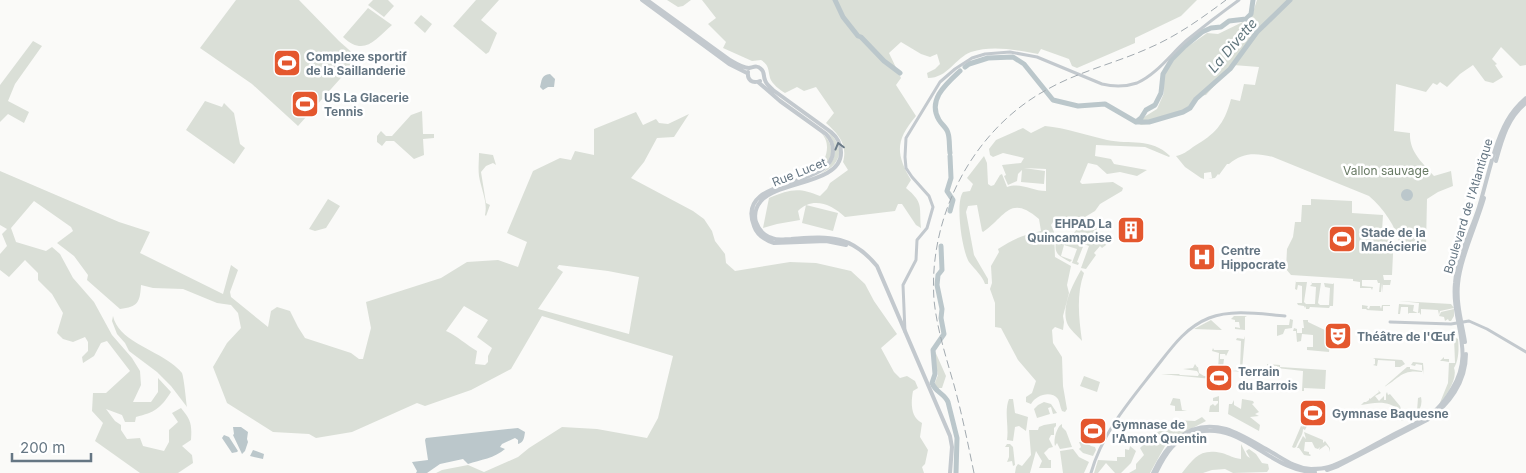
<svg xmlns="http://www.w3.org/2000/svg" width="1526" height="473" font-family="Inter,sans-serif">
	<style>
		.green { fill: #dadfd7; fill-rule: evenodd }
		.water { fill: #bbc7cb }
		.lines { fill: none; stroke-linecap: round; stroke-linejoin: round }
		.river { stroke: #bbc7cb; stroke-width: 5 }
		.secondary { stroke: #c3c9ce; stroke-width: 3 }
		.primary { stroke: #c3c9ce; stroke-width: 4 }
		.rail { stroke: #a2aab0; stroke-width: 1; stroke-dasharray: 8 4; stroke-linecap: butt }
		.oneway { stroke: #6a7a87 }
		.labels { text-anchor: middle; dominant-baseline: central; stroke-width: 5; stroke-linejoin: round; paint-order: stroke }
		.poi-label { font-size: 12px; font-weight: bold; fill: #657683; stroke: #fff; text-anchor: start }
		.park-label { font-size: 12px; fill: #687a64; stroke: #fff }
		.street-label { font-size: 12px; fill: #657683; stroke: #fff }
		.water-label { font-size: 14px; font-style: italic; fill: #60757c; stroke: #fff }
	</style>
	<rect width="100%" height="100%" fill="#fafaf8"/>
	<path class="green" d="M236,0H299L339,41L357,57L356,61L298,126L252,84L200,48Z
		M373,0H388L394,6L384,17L368,5Z
		M476,0H499L481,20L497,33L489,52L486,54L453,26Z
		M667,0H691L683,6L678,7Z
		M702,0H1197L1181,16L1135,38V43L1077,68L1072,66L1069,59L1041,49L1038,54C1017,50 992,45 971,52C955,58 948,78 928,78L927,73L935,69L940,64L937,54L930,57L921,54L901,42L889,53L901,78L896,85L916,116C896,140 895,153 911,180L906,188C924,203 919,206 921,228L916,225L902,204H898L895,211L845,217C832,204 812,196 798,211L800,220L777,224L763,228L769,198C790,189 799,187 820,196L827,189L830,183L848,170L843,162C848,144 838,134 826,123L834,113L816,87L804,91L797,87L785,93C780,90 772,84 770,78C768,69 769,65 761,60L752,61L723,48L726,42L708,24L716,18Z
		M1257,0H1526V65L1520,66L1501,47L1492,59L1497,64L1495,65L1503,77L1493,83L1485,81L1473,65L1460,74L1447,87L1440,82L1437,85L1433,83L1426,92L1396,84L1394,131L1410,133C1409,152 1423,163 1434,176L1451,171L1453,186L1438,192L1427,199L1426,246L1400,245C1396,226 1383,208 1369,196L1273,157C1256,153 1243,152 1229,164H1227L1219,175L1218,174L1215,178L1208,179L1212,178L1211,172L1204,173V179L1201,178L1185,167L1176,156C1182,155 1188,151 1193,147C1215,134 1224,125 1231,99L1240,101L1244,84L1255,85L1259,67L1233,65L1206,95L1200,96L1187,110L1163,116L1150,124L1141,125L1136,122L1157,109L1164,93L1163,81L1165,71L1176,55L1207,33L1218,34L1251,18Z
		M368,8L392,25C375,40 364,57 343,37Z
		M421,15L432,24L425,33L414,23Z
		M33,41L42,46L15,84L8,101L29,112L24,123L8,114L0,122V85Z
		M205,101L222,107L224,103L234,113L240,144L245,148L234,164L186,130Z
		M422,111L423,134H434V138L423,139L424,155L414,159L394,141H386L382,146L377,142V136L381,131L386,136H392L411,115Z
		M636,112L643,125L656,119L659,123L668,124L689,114L674,137L657,138L644,162L631,178L693,211L704,219L712,231L715,241L725,254L726,263L735,271L790,262L816,263L851,271L865,284L874,301L897,334L881,348L894,372L900,378L907,376L915,381L918,388L913,391C911,402 910,417 922,423L920,437L928,450L925,464L922,467L924,473H436L442,470L468,465L484,472L518,457L529,448L562,427L597,429L647,438L658,418L673,356L542,316L511,369L471,390L425,406L417,403L352,432L316,438L309,434L273,432L227,403L213,367L227,343L241,328L238,313L231,305L217,303L183,289L153,288L141,285C140,302 138,307 120,309L87,280L88,275L74,256L57,243L73,231L71,227L34,201L11,228L16,242L46,251L52,247L60,254L73,278L94,302L112,335L132,358L140,371L141,385L133,402H151L158,392V378L171,392C160,409 155,412 136,417L135,422H125L122,415L106,409L115,421L121,425V430L127,439L140,438L143,446L164,451L169,442V430L178,422L172,413L181,408C191,420 192,424 191,440L182,446L192,455L193,463L178,473H140L95,441L103,423L92,411L93,393H106L130,371L107,341L101,343L94,356L83,363L82,357L88,351V342L85,337L73,342L63,339L57,333L63,313L52,294L38,280V273L25,260L9,277L0,270V254L7,246L2,234L7,229L0,225V171L119,222L150,232L140,253L223,294L231,265L238,270L230,292L231,297L268,327L271,311L277,307L290,311L298,327L305,338L351,353L359,359H363L371,328L366,302L441,278L467,262L498,260L518,267L527,242L507,233L533,171L560,158L571,160L575,151L594,155V129ZM559,265L608,271L639,277L629,334L538,309L563,272L557,268ZM464,306L488,320L477,337L492,348L488,356V362L485,365L475,364L477,351C466,345 458,336 446,331Z
		M1045,126C1066,128 1086,135 1107,140C1130,145 1151,137 1170,156L1169,157L1145,147L1096,145L1095,156L1111,159L1114,164L1147,170L1137,176L1120,172L1107,174L1097,165L1088,163L1080,182L1082,184L1113,182L1123,188L1122,191L1100,204L1095,211L1085,217H1072L1061,221L1056,220L1053,222L1051,225L1054,232L1055,257L1071,266L1067,285L1069,293L1063,316L1064,322L1063,330L1055,327L1052,330L1053,343L1062,357L1063,386L1067,409L1065,412L1062,411C1060,407 1060,403 1058,399C1051,390 1036,395 1031,404L1026,402V397L1032,393L1036,381L1018,360L1001,328L995,327V303L990,289L992,283L991,266L999,252L998,249C1013,239 1023,235 1041,231L1039,219C1010,194 1006,216 983,232L982,231L977,205L968,206L966,212L974,255L988,279V284H985C982,275 975,270 969,262C962,251 955,203 963,192L970,191L973,184L967,178L984,156L987,163L988,184L991,186L994,185L1000,175L1002,174L1007,187C1021,182 1032,191 1046,191V169L1024,168L1045,171L1044,184L1021,182L1022,170L1018,174L1017,181L1008,185L1004,176L1006,175L1002,165L1021,163L1024,158L1003,153L993,157L990,155L989,149L996,140L1023,128L1031,133Z
		M827,131C846,146 842,165 820,174C837,163 839,146 827,131Z
		M820,132C829,138 836,151 828,162C825,165 820,168 817,170C827,160 832,142 820,132Z
		M479,153L493,155L496,165L493,163L486,166L481,172L486,203L490,205L486,216L485,215C488,202 481,189 479,176C478,168 479,161 479,153Z
		M328,199L340,206L326,228L315,231L309,229Z
		M1311,199L1352,201V213L1383,215L1382,231L1394,233L1392,275H1383L1384,280H1391L1390,285H1383V293L1382,283L1381,292H1379L1380,283H1378L1377,280H1362V286L1373,287L1372,290L1371,288H1360V282L1353,281V279L1291,275L1286,269L1287,249L1293,237L1295,222H1301L1302,205H1311Z
		M806,205L838,213L833,231L802,223Z
		M1086,223H1094L1106,245L1102,248L1100,246L1094,253L1096,255L1086,269L1081,268L1089,246L1084,244L1077,262L1079,263L1078,265L1072,263L1077,249L1064,245L1061,256L1072,260L1070,262C1055,254 1053,252 1058,234H1073L1077,229Z
		M1081,270L1084,273C1076,295 1079,319 1082,341C1078,336 1069,329 1067,323C1061,306 1073,284 1081,270Z
		M1296,280V282H1307L1304,302L1306,304H1315L1316,287L1310,286L1312,284L1311,281L1312,283H1321L1318,303L1320,305H1329L1330,288L1325,287L1324,283L1333,284L1334,283L1333,306H1330L1329,308L1310,307L1309,309H1306V306L1305,308L1304,306L1298,305L1297,303H1302V286L1298,285L1297,290L1295,289Z
		M1399,301L1451,304L1454,308L1440,311L1439,315L1438,310L1421,309V315L1419,312V313H1409L1408,314V307H1401L1400,314H1398L1399,304L1414,305L1413,311L1418,313L1419,303Z
		M1362,305L1368,306L1367,308L1369,309L1370,306H1380L1381,309L1382,305H1390V306H1383V311L1366,310L1367,309H1362Z
		M1454,309V316L1451,321H1449L1448,319L1445,321L1444,317L1439,316L1441,312Z
		M113,316C118,340 153,349 171,363C175,366 179,369 182,373C184,378 186,400 187,407L171,386L157,372L129,351L125,343L117,334L112,321Z
		M1234,316H1247L1245,317V333V330L1235,329V327L1240,328L1239,322H1235V320L1231,319Z
		M1290,319L1293,320L1292,328L1285,329L1283,334L1277,336V325H1289Z
		M1211,320L1222,330L1194,329Z
		M1303,320H1308V322L1329,332L1330,334L1327,335V337L1330,336L1331,339L1326,340L1327,343L1330,342L1329,352L1307,350V347H1313V335L1302,334L1301,341L1297,342L1296,331H1293L1294,328L1297,329V333H1302V328H1304Z
		M1245,336L1242,370L1244,371L1242,373V372L1232,371L1240,370L1241,341L1236,340L1237,338L1244,339Z
		M1454,337L1458,339C1459,348 1459,360 1454,368C1458,379 1446,396 1439,405L1448,383L1449,362L1443,361L1442,366L1443,361H1440L1444,357V359H1449V363H1455Z
		M1213,348L1214,350H1229L1226,356L1225,354H1220V359H1224L1223,367L1218,370H1213H1218L1219,353L1212,351Z
		M934,349L946,376L942,388H939L938,390L934,385L938,375L933,353Z
		M1373,358L1402,360L1405,364L1400,367H1395V361L1378,360L1377,366L1373,365L1375,364V359Z
		M1413,362L1423,363L1424,375L1423,369L1422,372C1401,369 1399,379 1384,387L1407,367H1410V369L1422,371V365L1416,364L1415,366L1411,365Z
		M1195,364L1197,367L1193,368L1198,367L1199,373L1204,376H1201H1210L1212,379L1161,374H1179L1180,375L1198,376L1199,374L1197,371L1183,369L1193,368Z
		M1267,364L1280,365V367L1326,370L1325,389L1304,388V391H1302L1303,371L1277,368V366L1268,365L1267,367Z
		M1214,374L1226,376L1225,386L1213,385L1218,382H1224L1213,381Z
		M1084,376L1100,382L1097,392L1080,386Z
		M1378,390L1381,393L1375,396L1379,401L1384,396V400H1386V394L1387,392L1388,395L1390,394L1400,406L1402,412C1389,400 1377,402 1361,405L1364,402H1366L1369,400V398L1370,399L1379,392Z
		M1219,396V412H1209L1210,406L1213,404L1215,406L1218,403V401H1213V398Z
		M1421,397C1424,411 1413,417 1401,421L1403,417L1404,418L1417,411L1418,398Z
		M1173,398L1180,399L1182,410L1187,411H1175V406L1170,405Z
		M1009,399H1013L1015,413L1028,417L1026,431L1019,426L1015,427L1013,441L1007,440C1009,426 1004,411 1009,399Z
		M1242,399L1253,401L1254,403L1252,404L1259,412L1261,411L1255,414L1259,416L1250,417L1260,425L1259,431L1228,414L1229,404H1232L1234,400V405L1241,409Z
		M1044,402L1051,404L1057,413L1053,414L1051,407L1048,408L1050,414L1037,418L1034,409L1038,405Z
		M1202,417L1206,421L1181,434L1165,446L1150,473H1129L1136,469V464L1144,455L1140,448L1155,433L1172,426L1173,420L1195,421Z
		M1056,423V426L1054,428V435H1051L1049,439L1053,447L1049,448L1044,453L1049,460H1051V468H1039L1042,461L1036,451L1030,473H1015L1016,467L1018,464L1022,466L1031,455L1029,430H1038L1039,427L1044,425Z
		M1062,424V427L1066,431L1072,447L1060,449L1057,443L1055,446C1053,440 1057,426 1062,424Z
		M1302,425L1307,426L1305,430L1303,429C1303,436 1298,440 1296,447L1294,448L1292,447L1301,426L1303,427Z
		M1304,432L1323,440V443L1325,441L1330,448L1329,452V448L1326,445L1319,450L1320,447L1318,449L1315,448L1312,442H1305L1304,451L1309,452V454L1311,455L1310,456L1304,455L1299,448H1297L1303,436L1306,439Z
		M1079,442H1085L1091,446L1095,447L1096,450L1093,456L1083,453L1079,449L1081,447Z
		M1007,444H1010L1013,447L1015,465L1013,466L1012,461L1007,462L1009,457V447H1005Z
		M1241,444L1247,456L1250,458L1246,451L1249,449L1256,454L1262,463L1268,464L1269,469L1267,472L1233,473L1225,469L1212,470L1203,473H1182C1194,458 1200,448 1222,453C1229,455 1233,458 1241,459Z
		M1130,446L1136,451L1131,463L1121,473H1115L1106,463L1098,473H1094L1098,460L1117,461V457H1125V449L1129,450Z
		M1073,449L1079,457L1089,462L1084,473H1063L1060,451Z"/>
	<path class="water" d="M550,74L555,79L554,87H548L543,90L540,87C542,80 541,75 550,74Z
		M1401 195a6 6 0 1 1 12 0a6 6 0 1 1-12 0Z
		M233,427H241L248,432L247,439L248,442L245,451L242,454L233,435L234,434Z
		M518,428L525,432C524,438 524,442 518,444V440L515,438L502,444L500,447L505,449C495,458 480,460 468,464L463,459L440,464L427,473H416L417,471L412,462L428,460L425,440L426,438Z
		M224,435L229,437L238,451L237,452L232,453L222,438Z
		M253,450L264,454L263,459L250,456Z"/>
	<g class="lines">
		<path class="river" d="M835,0L843,17L858,36L861,37L884,61L900,73
			M965,67L969,64L988,58L1013,57L1024,64L1053,100L1078,106L1105,104L1136,122H1149L1183,112L1190,108L1196,99L1230,69L1257,32L1290,0
			M1136,122L1141,118L1146,110L1155,105L1161,93L1163,74L1172,59L1185,46L1202,32L1211,28L1221,27L1229,21L1246,19L1251,14L1253,0
			M950,153C949,147 950,139 948,133C947,128 942,125 939,120C927,100 946,84 960,71
			M950,156L951,178L947,191L953,200L950,211
			M941,246L942,270L938,275L937,285L942,309L941,318L944,334L933,350L935,374L932,383C936,393 944,393 948,402L957,438L956,473"/>
		<path class="secondary" d="M1390,322L1451,324L1469,321L1487,329L1526,352
			M905,332L903,285L916,260L917,240L927,228L933,207L929,196L912,177L906,168L905,157L906,138L940,82L955,69L972,58L985,54L1010,52L1037,57L1102,84C1114,87 1125,87 1137,83C1157,74 1171,54 1187,40C1204,26 1221,13 1239,0
			M1091,473C1102,433 1129,402 1154,370C1170,350 1184,328 1209,318C1233,309 1260,314 1285,316"/>
		<path class="primary" d="M642,0L729,64L747,73
			M647,0L730,60C735,63 743,68 749,68C754,67 757,65 761,69C765,72 763,76 765,80C766,84 770,87 773,90L831,132C837,137 841,143 841,152C842,184 778,181 761,201C756,207 754,215 756,222C759,230 764,236 772,238C778,241 785,239 791,239C807,238 824,236 840,240C856,244 867,254 877,266L950,436L952,447L950,473
			M748,72C747,80 752,84 760,81
			M758,82L780,101L826,134C831,139 833,144 833,151C833,190 734,175 754,226C757,235 765,240 774,243L826,241L846,245
			M1496,161C1502,139 1508,117 1526,103
			M1465,342C1462,323 1456,304 1458,284C1460,259 1477,223 1484,198
			M1327,470L1338,466L1427,420C1449,405 1466,382 1466,354
			M1153,473C1167,443 1189,419 1226,429C1242,434 1258,445 1273,453C1285,460 1296,468 1311,469C1317,469 1323,469 1329,467C1349,460 1368,448 1387,438C1403,429 1422,422 1436,410C1442,404 1448,396 1452,389C1476,352 1451,322 1455,283C1457,257 1471,232 1479,207C1487,181 1494,144 1507,121C1512,112 1518,105 1526,98
			M1156,473C1165,454 1176,436 1198,432C1243,422 1271,472 1315,472"/>
		<path class="rail" d="M974,473C968,444 962,414 954,385C946,357 937,329 934,300C928,216 973,129 1048,89C1080,71 1116,63 1149,48C1177,36 1202,18 1226,0"/>
	</g>
	<defs><path id="oneway-chevron" d="M-2-3.5L2.5 0L-2 3.5" fill="none" stroke-width="1.6" stroke-linecap="round" stroke-linejoin="round" transform="scale(1.25)"/></defs>
	<use class="oneway" href="#oneway-chevron" transform="translate(839 146) rotate(-105)"/>
	<defs>
		<g id="stadium-square" transform="scale(1.4375)"><rect x="-9" y="-9" width="18" height="18" rx="4" fill="#e4572e" stroke="#fff"/><path d="M0-5a6.5 5 0 1 0 0 10a6.5 5 0 1 0 0-10ZM-3.5-1.8h7v3.6h-7Z" fill="#fff"/></g>
		<g id="building-square" transform="scale(1.4375)"><rect x="-9" y="-9" width="18" height="18" rx="4" fill="#e4572e" stroke="#fff"/><path d="M-4-6H4V6H1V3H-1V6H-4ZM-2.5-4.3h1.7v1.8h-1.7ZM.8-4.3h1.7v1.8H.8ZM-2.5-1h1.7V.8h-1.7ZM.8-1h1.7V.8H.8Z" fill="#fff"/></g>
		<g id="hospital-square" transform="scale(1.4375)"><rect x="-9" y="-9" width="18" height="18" rx="4" fill="#e4572e" stroke="#fff"/><path d="M-5-5h3v3.5h4V-5h3V5h-3V1.5h-4V5h-3Z" fill="#fff"/></g>
		<g id="theatre-square" transform="scale(1.4375)"><rect x="-9" y="-9" width="18" height="18" rx="4" fill="#e4572e" stroke="#fff"/><path d="M-5-5.5Q0-4 5-5.5V0Q5 5 0 6Q-5 5-5 0ZM-3.3-2.5H-1v1.5H-3.3ZM1-2.5H3.3v1.5H1ZM-2.8 1Q0 5.5 2.8 1Z" fill="#fff"/></g>
	</defs>
	<g fill-rule="evenodd">
		<use href="#stadium-square" x="287" y="63"/>
		<use href="#stadium-square" x="305" y="104"/>
		<use href="#building-square" x="1131" y="230"/>
		<use href="#stadium-square" x="1342" y="239"/>
		<use href="#hospital-square" x="1202" y="257"/>
		<use href="#theatre-square" x="1338" y="336"/>
		<use href="#stadium-square" x="1219" y="378"/>
		<use href="#stadium-square" x="1313" y="413"/>
		<use href="#stadium-square" x="1093" y="431"/>
	</g>
	<g class="labels">
		<g class="poi-label">
			<text x="306" y="56">Complexe sportif<tspan x="306" dy="14">de la Saillanderie</tspan></text>
			<text x="324" y="97">US La Glacerie<tspan x="324" dy="14">Tennis</tspan></text>
			<text x="1112" y="223" text-anchor="end">EHPAD La<tspan x="1112" dy="14">Quincampoise</tspan></text>
			<text x="1361" y="232">Stade de la<tspan x="1361" dy="14">Manécierie</tspan></text>
			<text x="1221" y="250">Centre<tspan x="1221" dy="14">Hippocrate</tspan></text>
			<text x="1357" y="336">Théâtre de l'Œuf</text>
			<text x="1238" y="371">Terrain<tspan x="1238" dy="14">du Barrois</tspan></text>
			<text x="1332" y="413">Gymnase Baquesne</text>
			<text x="1112" y="424">Gymnase de<tspan x="1112" dy="14">l'Amont Quentin</tspan></text>
		</g>
		<g class="park-label">
			<text x="1386" y="170">Vallon sauvage</text>
		</g>
		<g class="street-label">
			<text transform="translate(799 172) rotate(-22)">Rue Lucet</text>
			<text transform="translate(1468 206) rotate(-73)">Boulevard de l'Atlantique</text>
		</g>
		<g class="water-label">
			<text transform="translate(1232 45) rotate(-49)">La Divette</text>
		</g>
	</g>
	<path d="M12 453v8h79v-8" fill="none" stroke="#657683" stroke-width="2.5"/>
	<text x="20" y="453" font-size="15" fill="#657683" stroke="#ffffff" stroke-width="4" paint-order="stroke">200 m</text>
</svg>
